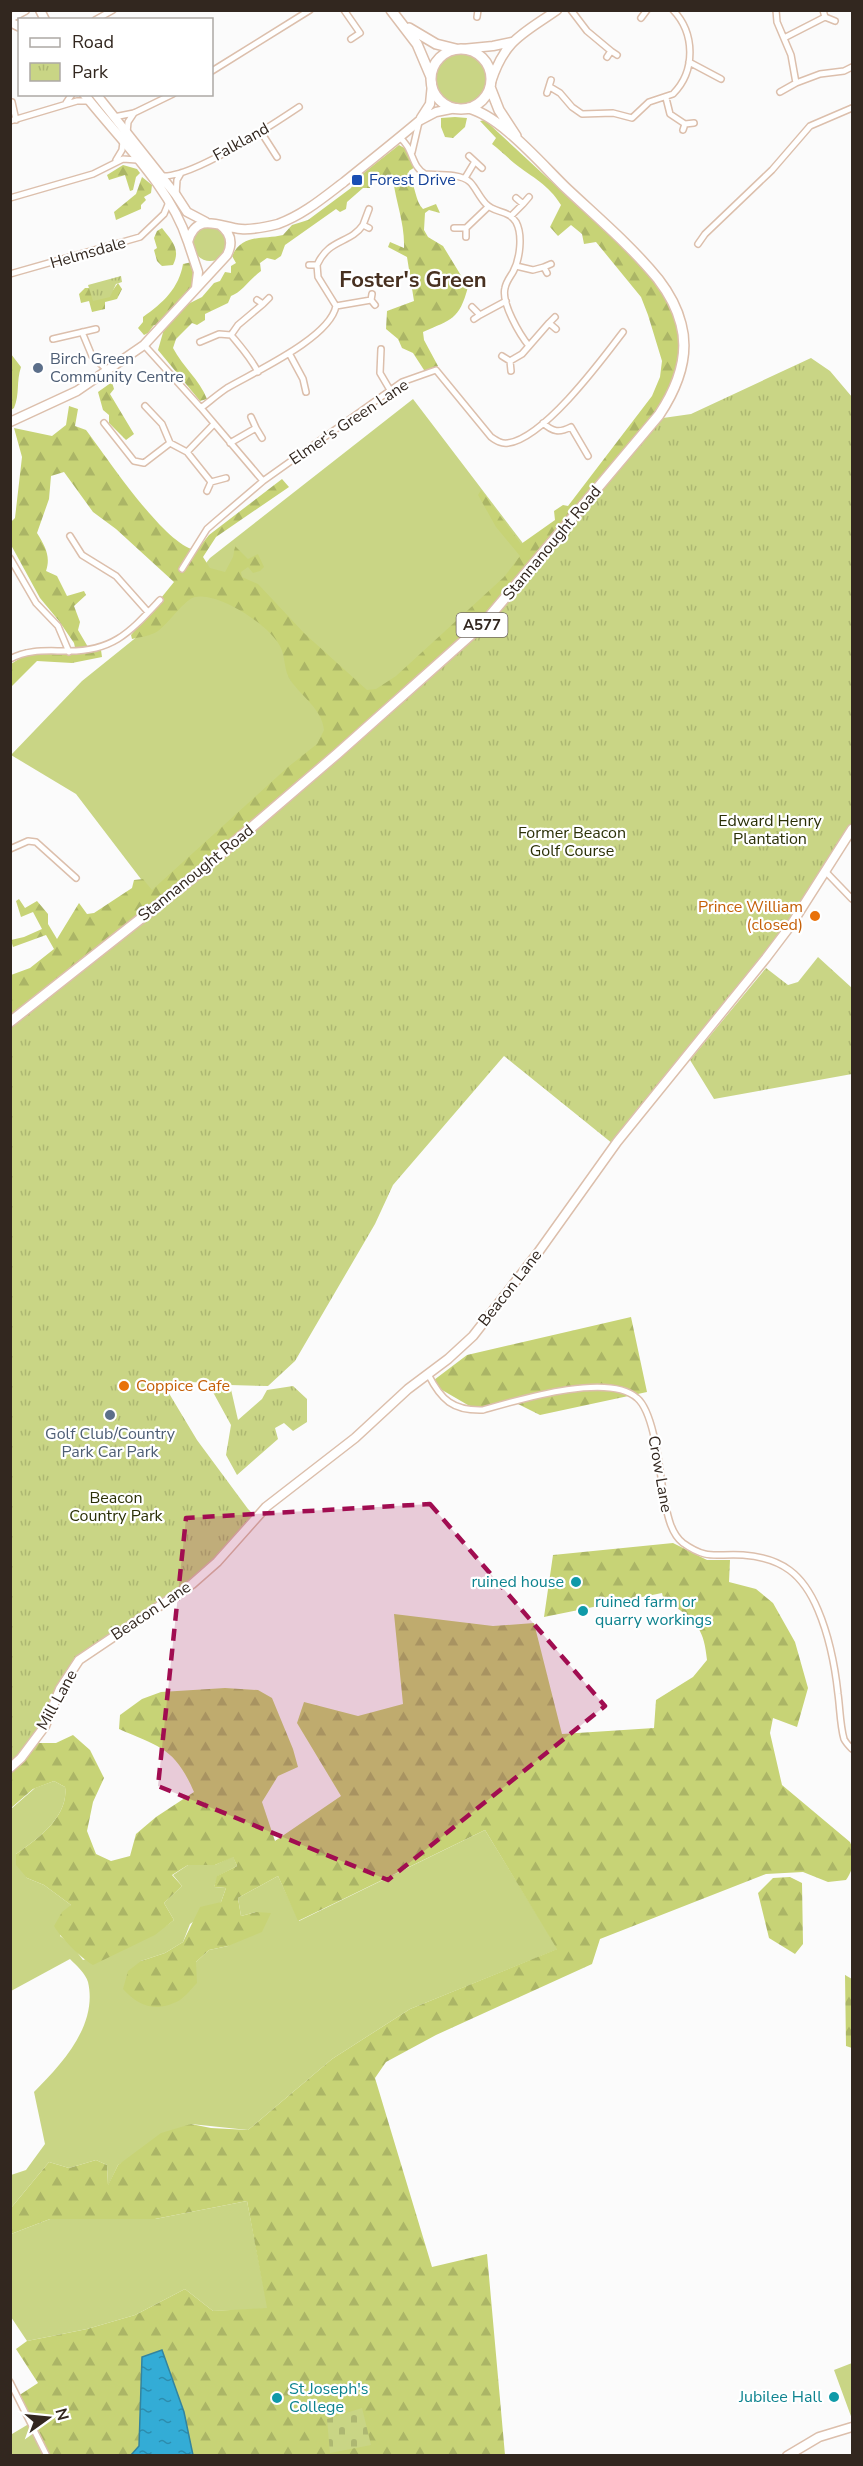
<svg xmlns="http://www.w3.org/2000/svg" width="863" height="2466" font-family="'Nunito Sans',sans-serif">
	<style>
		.green { fill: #c9d585 }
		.forest { fill: url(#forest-firs) }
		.cemetery { fill: url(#cemetery-stones) }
		.park { fill: url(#park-tufts) }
		.water { fill: url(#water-ripples); stroke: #33849f; stroke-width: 1.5 }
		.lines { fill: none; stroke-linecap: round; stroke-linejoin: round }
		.street-casing { stroke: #dcbfac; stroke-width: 8 }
		.secondary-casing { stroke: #dcbfac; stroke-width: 11 }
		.primary-casing { stroke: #dcbfac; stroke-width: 12 }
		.street { stroke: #fff; stroke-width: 5 }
		.secondary { stroke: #fff; stroke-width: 8 }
		.primary { stroke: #fff; stroke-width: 9 }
		.marked { fill: #a10d51; fill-opacity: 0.2; stroke: #a10d51; stroke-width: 4.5; stroke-dasharray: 12 8; stroke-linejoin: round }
		.transit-dot { fill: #1a4fb4; stroke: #fff; stroke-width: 2 }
		.service-dot { fill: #5c6f8a; stroke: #fff; stroke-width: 2 }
		.food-dot { fill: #e8710a; stroke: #fff; stroke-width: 2 }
		.culture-dot { fill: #0f9aa8; stroke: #fff; stroke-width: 2 }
		.labels { text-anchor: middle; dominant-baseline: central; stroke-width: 4.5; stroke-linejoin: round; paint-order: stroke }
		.shield { fill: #fff; stroke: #706862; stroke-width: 1.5 }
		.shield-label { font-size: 15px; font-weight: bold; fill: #32271f }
		.street-label { font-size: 16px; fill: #32271f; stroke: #fff }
		.transit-label { font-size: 16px; fill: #164399; stroke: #fff; text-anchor: start }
		.service-label { font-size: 16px; fill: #4e5e75; stroke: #fff; text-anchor: start }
		.park-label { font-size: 16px; fill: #2b3007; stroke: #fff }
		.food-label { font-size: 16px; fill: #c56008; stroke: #fff; text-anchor: end }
		.culture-label { font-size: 16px; fill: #0d838f; stroke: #fff; text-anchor: end }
		.district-label { font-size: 22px; font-weight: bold; fill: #483121; stroke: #fff }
	</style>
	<defs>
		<pattern id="forest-firs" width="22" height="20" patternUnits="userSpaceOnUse" patternTransform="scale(1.5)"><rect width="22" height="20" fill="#c7d376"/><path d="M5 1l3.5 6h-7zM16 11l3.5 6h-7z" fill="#abb566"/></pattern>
		<pattern id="cemetery-stones" width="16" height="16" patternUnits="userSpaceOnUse" patternTransform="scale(1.5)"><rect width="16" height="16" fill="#c9d585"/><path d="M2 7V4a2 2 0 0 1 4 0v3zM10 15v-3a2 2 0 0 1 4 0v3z" fill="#adb772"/></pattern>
		<pattern id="park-tufts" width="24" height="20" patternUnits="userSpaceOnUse" patternTransform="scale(1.5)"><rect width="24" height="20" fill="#c9d585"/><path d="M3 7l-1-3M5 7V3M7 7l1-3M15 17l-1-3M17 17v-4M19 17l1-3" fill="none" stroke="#adb772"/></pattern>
		<pattern id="water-ripples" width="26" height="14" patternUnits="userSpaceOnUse" patternTransform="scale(1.5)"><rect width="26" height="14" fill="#33acd6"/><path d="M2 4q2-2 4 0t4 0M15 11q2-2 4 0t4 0" fill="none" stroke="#2c8cad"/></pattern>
	</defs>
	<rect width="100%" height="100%" fill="#fbfbfb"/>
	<path class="green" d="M436 79a26 26 0 1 1 52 0a26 26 0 1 1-52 0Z
		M193 244a17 17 0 1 1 34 0a17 17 0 1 1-34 0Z
		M413,399L522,542L532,560L483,624L160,904L76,794L11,755L82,681L169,611L210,558Z
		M54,1781L65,1787C69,1816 38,1839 16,1854L27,1878L44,1885L71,1905L60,1936L71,1944L83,1960C117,1949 145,1942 174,1920L164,1903L182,1886L173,1875L188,1865H215L233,1856L237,1866L218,1876L214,1887L226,1888L221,1902L190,1924L183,1942L165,1953L141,1961L196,1962L209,1950L228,1946L256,1912L241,1916L238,1898L278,1876L299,1921L485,1830L558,1949L410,2009L332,2059L248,2130L191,2124L118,2165L108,2186L107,2165L96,2160L69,2168L49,2162L11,2208V2175L26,2170L45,2144L34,2092C62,2064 98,2025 88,1982C86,1974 76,1965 70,1959L11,1991V1809L35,1788Z
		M247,2201L268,2309L213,2311L185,2289L135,2315L87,2329L27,2341L11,2317V2234L50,2219H155Z
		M852,2363V2419L834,2370Z
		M32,2422L47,2455H11L10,2432L12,2434Z"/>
	<path class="forest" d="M455,117L467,118L465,127L453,138L445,137L441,127V118Z
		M485,120C515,148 545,176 576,204C612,237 669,279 679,329C685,359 676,377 665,404L483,619L260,816L11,1019V975L30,968L54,949L46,935L13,947L11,940L24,937L42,929L33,912L21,917L16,901L19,899L25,908L37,901L48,914V924L57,939L79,903L87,914L94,913L132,888L134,880L143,879L152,890L288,767L317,744L324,730C322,709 302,697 291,681C283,670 286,657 280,646C269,625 219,592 195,597C186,598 168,624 158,631C151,636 140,637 132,639L131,635L174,582L116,529L93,512L64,472L51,476L49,499L37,533C45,546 51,556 46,571L57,576L67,596L84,591L86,595L74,606L80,622L78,630L88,647L100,643L102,657L72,663L37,661L11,687V664L22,657L25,649H62L76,652L74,643L59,621L40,598L11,545V522L15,518L22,457L14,428L52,436L66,425L69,406L78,409L75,426L86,430C106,456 167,549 197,550L209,535L282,479L289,487L216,537L203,557L210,568L225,572L233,557L235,546L248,559L258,554L264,567L260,571L253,573L248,567L241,572L242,577L258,584L305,634L367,690L376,689L396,676L504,577L520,556L496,527L478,495L481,490L521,544L555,520L554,511L563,505L568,506L652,396L660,377L662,361L648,315L641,297L596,242L584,244L582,234L571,225L558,236L550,227L561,205C548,184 533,178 514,163C507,157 500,150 492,144L496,138L480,121Z
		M399,145L406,149L415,167L409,171L408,178C417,186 414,200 423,209L436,204L440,213L429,210L425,213L424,230L428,237L443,246L468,287C459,320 452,319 423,332L424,340L438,366L432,371L424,370L413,353L402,348L398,339L386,329L387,311L414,301L407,257L388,247L390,242L404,248C405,224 396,203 393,179L382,178L371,181L370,188H363L347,202L346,209L340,212L336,209L285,245L281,256L275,260L267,258L260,263L261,271C251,278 241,293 231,296L228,303L205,314V320L197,325L192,323L176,339L173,348C183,367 199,379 207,399L200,401L158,350L164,329L188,304L202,297L214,283L220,281L225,272L231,273V266L236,263L232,256C243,233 262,240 283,235L292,225L308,220L351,188L356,179Z
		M123,165L137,169L140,173L136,177L133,190L130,191L125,175L109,180L107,175Z
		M142,177L152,185L151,193L144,197L146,200L141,205V209L116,220L114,212L136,194Z
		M162,228C172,241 181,249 173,265L162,266L157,261L154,250L157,248L154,238L157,231Z
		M192,262C204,287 174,308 158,325H154L148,333L144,335L138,328L143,322V317C163,303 179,288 183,264Z
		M118,283L122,289L117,299L105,302V309L92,312L89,301L81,303L79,294L85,288H96L103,293L113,290Z
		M11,354L21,367C16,382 20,394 14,408L11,410Z
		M112,382L114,389L110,394L134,434L126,440L109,423V415L103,410L98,392Z
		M631,1317L647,1392L540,1415L514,1402L473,1408L430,1383L467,1355Z
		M673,1543L707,1560H730L729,1582L756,1589L773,1603L795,1642L808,1688L797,1727L773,1718L770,1733L782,1785L850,1842C856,1854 854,1869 846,1880L828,1882L803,1872L766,1874L600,1939L592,1964L436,2035L386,2062L375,2078L432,2267L487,2254L505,2455H47L18,2396L38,2383L16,2349L27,2341L87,2329L135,2315L185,2289L213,2311L267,2308L247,2201L155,2219H50L11,2234V2208L49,2162L69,2168L96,2160L107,2165L108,2185L118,2165L161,2133L191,2124L211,2128L248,2130L332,2059L410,2009L557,1949L485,1830L298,1921L278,1876L238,1898L241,1916L256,1912L271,1913L262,1932L228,1946L209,1950L196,1962L197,1983C192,1988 186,1996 180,2000C157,2013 139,2007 123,1989L128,1971L141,1961L165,1953L183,1942L200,1907L221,1902L226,1888L214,1887L217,1876L237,1866L233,1857L215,1865H188L172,1875L182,1886L164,1903L174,1920L155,1935L93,1965C82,1959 60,1937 54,1926L62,1912L71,1905L44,1885L27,1878L16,1865V1854C38,1839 69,1816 65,1787L54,1781L33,1789L11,1808V1773L23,1761L36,1743H56L73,1735L90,1750L104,1778L93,1802L87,1831L96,1854L111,1861L130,1856L136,1834L156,1817L194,1792C175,1748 160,1747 119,1729L120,1715L142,1699L161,1692L225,1688L258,1690L272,1698L293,1749L298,1767L278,1776L262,1802L275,1841L341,1796L297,1723L304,1702L358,1716L403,1704L394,1614L493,1626L534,1623L562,1734L654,1728L656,1700L693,1677L707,1660C704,1631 698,1622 674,1606L666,1608L662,1593L544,1617L553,1555Z
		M790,1877L802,1883L803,1944L795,1954L769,1938L758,1893L773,1878Z
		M845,1975L852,1979V2048L846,2046Z"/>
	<path class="cemetery" d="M362,2408L371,2445L330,2453L327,2419Z"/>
	<path class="park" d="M121,276L122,282L116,284L110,297L93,301L88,285Z
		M811,358L830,371L852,397V826L788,922L700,1044L618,1148L504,1056L393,1185L375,1224L295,1361L268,1386L230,1385L238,1420L262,1399L267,1390L293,1386L307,1399V1422L293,1431L284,1423L275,1428L278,1439L237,1475L226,1455L231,1425L208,1383L173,1381L167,1390L197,1440L248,1509L256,1517L217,1562L79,1660L36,1737L11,1768V1022L196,875L483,624L547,556L663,418L691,414Z
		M818,957L852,988V1074L714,1099L690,1060L766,968L788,985L798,982Z"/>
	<path class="water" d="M162,2350L184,2412L193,2455H131L139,2446L142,2357Z"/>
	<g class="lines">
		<g class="street-casing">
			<path id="street" d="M344,10L360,33L351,39
				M571,10L587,31L611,51
				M776,10L777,22L791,55L796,83L780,92
				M823,10L825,17L835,21
				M477,17L478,10
				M641,18L647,10
				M95,20L113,10
				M784,38L825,17
				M607,57L611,51L617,55
				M689,62L721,79
				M212,71L310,10
				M796,83L820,74L844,71L852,67
				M550,87L560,93L572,107L582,114L613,113L632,118L649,102L673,94C696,71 695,33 673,10
				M547,93L551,80
				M666,98L670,114L685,124
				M12,102L16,120
				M66,103L72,94
				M114,117L134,113L173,94
				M10,121L77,101H89
				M683,130L685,124L694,123
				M261,132L277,157
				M127,133L128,122L134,113
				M399,137C414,148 411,167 425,174C438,175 460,173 470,182C476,188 479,197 486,204C494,213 509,210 516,222C523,235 520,259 513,272C510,277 506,282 505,288C501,303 520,335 529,346
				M412,152L419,122
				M469,156L482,168
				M116,160L122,150L123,142
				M162,176C193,178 272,125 299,107
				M465,178L474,163
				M176,195L177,180L181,173
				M10,198L93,174L123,159L137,160
				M516,198L523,204L529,197
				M369,209L363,225L369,228
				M511,216L523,204
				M454,228H466V237
				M466,228L488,207
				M698,244L705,234L772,170L810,126L852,108
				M309,265H317C329,238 350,244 363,225
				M516,266L533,270L544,267
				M547,273L544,267L551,264
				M10,274L140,237L164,214L169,202
				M372,294L371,300L375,305
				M257,300L263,304L269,298
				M336,306L371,300
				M472,307L480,315L474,319
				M480,315L506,301
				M555,317L549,323L556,329
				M82,332L92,356L107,370
				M231,335L238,325L263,304
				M53,339L96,329
				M200,342L219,334L231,335C241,347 251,358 258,372
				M144,345L201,408L263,481
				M381,349L380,373L390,390
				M289,353L303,379L306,392
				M502,356L510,361L511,371
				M510,361L522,354L549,323
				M145,406L162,424L170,443
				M201,408C210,401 218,394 227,388C254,372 330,338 336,306L318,277L317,265
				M104,423L134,461L144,463L170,443L187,452L214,424
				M543,423C553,432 559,433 571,427L588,456
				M256,428L262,438
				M230,443L256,428L251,417
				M187,452L211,482
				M207,491L211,482L226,478
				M70,536L82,555L116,576L148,612
				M10,558L36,603L58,626L69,652
				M182,569L207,529L215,522L263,481L402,382L436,370L491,437C497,441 501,444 508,443C544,438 601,361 623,332
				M10,659C28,649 46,651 66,651C113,652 130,632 160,600
				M10,849L28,841L36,842L76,878
				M825,871L852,899
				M428,1374C441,1400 453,1411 483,1410C518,1400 608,1372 637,1398C655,1413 660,1474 664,1498C667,1512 670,1533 683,1543C708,1561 716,1553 743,1555C782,1558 803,1574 818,1610C829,1636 835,1666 838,1694C840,1708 840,1725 844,1739C846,1743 849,1746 852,1749
				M10,2382L47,2456"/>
		</g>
		<g class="secondary-casing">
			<path id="secondary" d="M40,10L45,20
				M10,18L25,10
				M10,22L20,27
				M462,49L493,46L512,42
				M491,82C505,39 523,34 557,10
				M84,94C120,140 170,186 188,242
				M96,94L176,195L187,212L206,222
				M421,118L430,104L432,84
				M196,288L198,272L188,242C196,211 220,227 241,229C253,230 266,227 278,224C303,215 323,198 344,182C369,162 394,142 419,121L436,112L456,108
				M10,422L77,391L144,345L227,255C233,243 231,233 220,225
				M10,1768L21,1758L45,1726L60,1689L79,1660L192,1584L217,1562L266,1507L355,1438L408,1389L448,1359L473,1336L537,1254L617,1142L766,958L791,925L852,829
				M787,2456L819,2437L852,2427"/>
		</g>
		<g class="primary-casing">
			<path id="primary" d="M391,10L417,44L431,77
				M409,28L436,44L456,49
				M431 79a30 30 0 1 1 60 0a30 30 0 1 1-60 0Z
				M490,87L499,110L516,136
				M10,1022L196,875L337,754L483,624L659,415C677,388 690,357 681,324C677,308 668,292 658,279C631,246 598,218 567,189C542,165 501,116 468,108"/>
		</g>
		<use href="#street" class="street"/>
		<use href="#secondary" class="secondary"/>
		<use href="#primary" class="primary"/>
	</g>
	<path class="marked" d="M430,1504L605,1706L388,1880L158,1786L186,1518Z"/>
	<rect class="transit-dot" x="351" y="174" width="12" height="12" rx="3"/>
	<g class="service-dot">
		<circle cx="38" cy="368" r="6"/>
		<circle cx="110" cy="1415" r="6"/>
	</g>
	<g class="food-dot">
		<circle cx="815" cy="916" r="6"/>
		<circle cx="124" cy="1386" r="6"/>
	</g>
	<g class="culture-dot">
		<circle cx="576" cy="1582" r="6"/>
		<circle cx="583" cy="1611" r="6"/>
		<circle cx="834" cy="2397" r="6"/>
		<circle cx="277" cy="2398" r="6"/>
	</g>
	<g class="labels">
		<rect class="shield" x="456.5" y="613" width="51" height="24" rx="4.5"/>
		<g class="shield-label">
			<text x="482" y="625">A577</text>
		</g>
		<g class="street-label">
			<text transform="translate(241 142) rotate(-29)">Falkland</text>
			<text transform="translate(88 253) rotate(-16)">Helmsdale</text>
			<text transform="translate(349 422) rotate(-34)">Elmer's Green Lane</text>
			<text transform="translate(552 543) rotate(-50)">Stannanought Road</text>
			<text transform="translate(196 873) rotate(-39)">Stannanought Road</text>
			<text transform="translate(510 1288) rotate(-52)">Beacon Lane</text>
			<text transform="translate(660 1474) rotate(80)">Crow Lane</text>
			<text transform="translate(151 1611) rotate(-34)">Beacon Lane</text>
			<text transform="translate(57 1700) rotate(-61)">Mill Lane</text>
		</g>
		<g class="transit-label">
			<text x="369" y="180">Forest Drive</text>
		</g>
		<g class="service-label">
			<text x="50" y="359">Birch Green<tspan x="50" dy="18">Community Centre</tspan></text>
			<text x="110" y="1434" text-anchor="middle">Golf Club/Country<tspan x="110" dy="18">Park Car Park</tspan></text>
		</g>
		<g class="park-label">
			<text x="770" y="821">Edward Henry<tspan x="770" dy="18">Plantation</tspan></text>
			<text x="572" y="833">Former Beacon<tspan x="572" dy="18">Golf Course</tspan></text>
			<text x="116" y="1498">Beacon<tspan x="116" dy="18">Country Park</tspan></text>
		</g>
		<g class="food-label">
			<text x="803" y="907">Prince William<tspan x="803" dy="18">(closed)</tspan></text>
			<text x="136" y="1386" text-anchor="start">Coppice Cafe</text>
		</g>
		<g class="culture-label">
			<text x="564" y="1582">ruined house</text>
			<text x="595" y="1602" text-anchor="start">ruined farm or<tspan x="595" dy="18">quarry workings</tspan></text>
			<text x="289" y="2389" text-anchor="start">St Joseph's<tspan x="289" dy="18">College</tspan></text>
			<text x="822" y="2397">Jubilee Hall</text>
		</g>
		<g class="district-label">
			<text x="413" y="280">Foster's Green</text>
		</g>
	</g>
	<rect width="863" height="2466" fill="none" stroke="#32271f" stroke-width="24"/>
	<rect x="18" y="18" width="195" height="78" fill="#ffffff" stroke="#ada9a5" stroke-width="1.5"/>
	<rect x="30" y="38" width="30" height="9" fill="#ffffff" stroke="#ada9a5" stroke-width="1.5"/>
	<text x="72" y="48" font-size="18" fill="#32271f">Road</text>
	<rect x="30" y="63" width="30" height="18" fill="url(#park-tufts)" stroke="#ada9a5" stroke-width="1.5"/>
	<text x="72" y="78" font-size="18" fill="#32271f">Park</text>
	<g transform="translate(48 2418) rotate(75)" stroke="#ffffff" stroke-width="4.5" paint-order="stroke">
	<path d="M0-4.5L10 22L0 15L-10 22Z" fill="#32271f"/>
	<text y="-9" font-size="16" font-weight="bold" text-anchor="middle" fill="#32271f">N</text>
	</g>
</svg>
